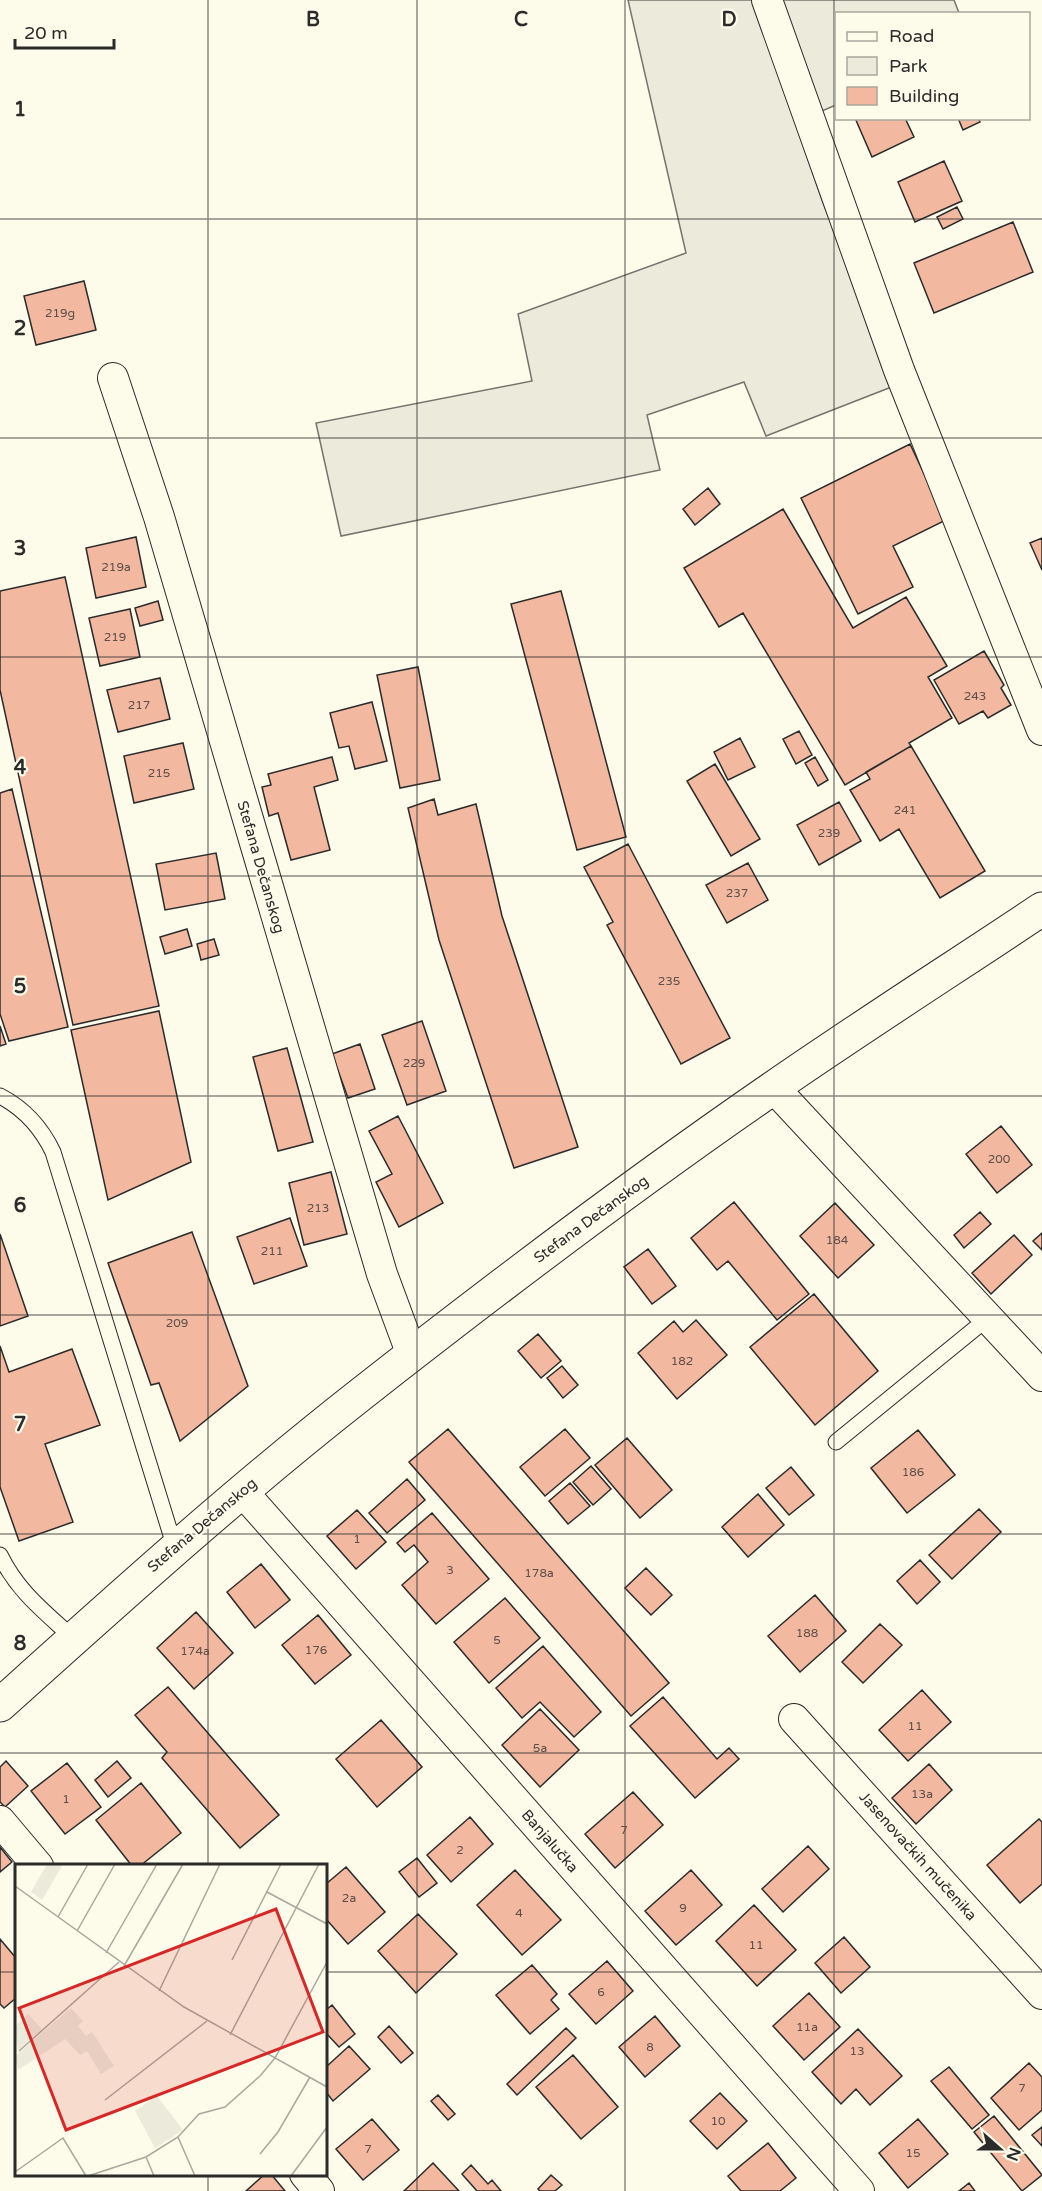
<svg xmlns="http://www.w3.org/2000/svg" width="1042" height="2191" font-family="'Varela Round',sans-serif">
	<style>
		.green { fill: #ecebdb; stroke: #74746e; stroke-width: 1.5 }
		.building { fill: #f2b8a0; stroke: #2b2b2b; stroke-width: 1.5 }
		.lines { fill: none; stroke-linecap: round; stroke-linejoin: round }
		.lane-casing { stroke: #2b2b2b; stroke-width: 17 }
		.street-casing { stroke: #2b2b2b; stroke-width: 32 }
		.secondary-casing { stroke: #2b2b2b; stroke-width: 35 }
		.lane { stroke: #fdfbea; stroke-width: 15 }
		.street { stroke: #fdfbea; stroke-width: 30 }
		.secondary { stroke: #fdfbea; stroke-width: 33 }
		.grid { fill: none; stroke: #2b2b2b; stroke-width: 1.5; stroke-opacity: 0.55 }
		.labels { text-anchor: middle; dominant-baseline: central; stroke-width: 4.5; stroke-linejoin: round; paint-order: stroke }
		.number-label { font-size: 12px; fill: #5d4e48 }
		.street-label { font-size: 15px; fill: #2b2b2b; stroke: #fdfbea }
		.inset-road { fill: none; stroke: #a9a89e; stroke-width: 1.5 }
		.view { fill: #d62828; fill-opacity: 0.15; stroke: #d62828; stroke-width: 3 }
		.inset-edge { fill: none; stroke: #2b2b2b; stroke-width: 3 }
		.grid-label { font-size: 20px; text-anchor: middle; font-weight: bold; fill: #2b2b2b; stroke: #fdfbea; stroke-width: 4.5; stroke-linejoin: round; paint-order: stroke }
	</style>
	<rect width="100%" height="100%" fill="#fdfbea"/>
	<path class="green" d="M628,0H753L822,200L894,386L766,436L744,382L647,415L660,470L341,536L316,423L532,381L518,314L686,253Z
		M782,0H954L959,13L836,14V105L822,111Z"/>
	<path class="building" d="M855,118H905L914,137L872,157Z
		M958,118H978L980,122L963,130Z
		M944,161L962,201L915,222L898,182Z
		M957,207L963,219L943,229L937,217Z
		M1013,222L1033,272L934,313L914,263Z
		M84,281L96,330L36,345L24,296Z
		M910,444L946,520L893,546L913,587L858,614L801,498Z
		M708,488L720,504L695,525L683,509Z
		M783,509L853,628L906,597L947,666L928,677L952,718L909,743L911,746L845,785L743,613L719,627L684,568Z
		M136,537L146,587L96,598L86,548Z
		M1042,538V570L1030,543Z
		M65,577L159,1006L73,1025L0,690V591Z
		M561,591L626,837L577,850L511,604Z
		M158,601L163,620L140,626L135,608Z
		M130,609L140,657L100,666L89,618Z
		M984,651L1004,685L1001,688L1011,705L988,718L983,711L959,724L934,680Z
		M418,667L440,780L400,788L377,675Z
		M160,678L170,719L118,732L107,690Z
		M372,702L387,761L355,769L349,746L339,748L330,713Z
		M799,731L812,755L796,764L783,739Z
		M740,738L755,767L728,780L714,752Z
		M183,743L194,789L134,803L124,756Z
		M911,746L985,871L940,898L899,829L880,841L850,790L870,779L866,772Z
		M332,757L338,780L314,787L330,850L291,860L278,813L269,816L262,787L271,785L268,774Z
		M815,757L828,780L818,786L805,763Z
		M715,764L760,839L731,856L687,781Z
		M12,789L68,1027L9,1041L0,1014V793Z
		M434,799L438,815L476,804L502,916L578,1147L514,1168L439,940L408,808Z
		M839,802L861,841L819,865L797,825Z
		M628,844L730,1038L681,1064L607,925L613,922L584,867Z
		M216,853L225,899L165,910L156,864Z
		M748,863L768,900L727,923L706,885Z
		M187,929L192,946L165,954L160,937Z
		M214,939L219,955L201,960L197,944Z
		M159,1011L191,1162L108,1200L71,1030Z
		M422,1021L446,1091L407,1105L382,1035Z
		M0,1026L6,1044L0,1046Z
		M360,1044L375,1089L348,1098L332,1054Z
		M287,1048L313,1142L278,1151L253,1057Z
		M398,1116L443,1203L399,1227L376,1182L392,1174L369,1131Z
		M1001,1126L1032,1165L997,1193L966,1154Z
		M331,1172L347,1234L304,1245L289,1183Z
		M734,1202L809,1294L777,1320L728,1261L717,1270L691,1238Z
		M835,1203L874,1245L838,1278L800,1236Z
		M980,1212L991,1224L964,1248L954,1235Z
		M290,1218L307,1266L254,1284L237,1237Z
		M192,1232L248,1386L180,1441L159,1383L151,1385L108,1263Z
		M1042,1233V1250L1033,1241Z
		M0,1234L28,1316L0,1326Z
		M1014,1235L1032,1255L991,1294L972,1273Z
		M648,1249L676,1286L652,1304L624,1267Z
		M814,1294L878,1371L815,1425L750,1347Z
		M696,1320L727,1355L677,1399L638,1353L674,1321L683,1332Z
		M538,1334L561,1361L541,1378L518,1351Z
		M0,1346L9,1372L72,1349L100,1425L45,1444L73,1522L19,1541L0,1487Z
		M562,1366L578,1385L563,1398L547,1378Z
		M448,1429L669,1683L631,1716L409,1462Z
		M565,1429L590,1458L545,1496L520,1467Z
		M918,1430L955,1475L907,1513L871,1468Z
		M627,1438L672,1490L640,1518L595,1465Z
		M591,1466L611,1489L593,1505L573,1482Z
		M791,1467L814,1495L789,1515L766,1488Z
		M407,1479L425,1500L387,1533L369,1513Z
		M570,1483L590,1506L568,1524L549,1501Z
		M758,1494L784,1525L748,1557L722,1527Z
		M979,1509L1001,1532L952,1579L929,1555Z
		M357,1510L386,1542L356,1569L327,1536Z
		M432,1513L489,1579L436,1624L402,1585L428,1562L414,1545L405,1552L397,1543Z
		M920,1560L940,1582L917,1604L897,1581Z
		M261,1564L290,1600L255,1628L227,1592Z
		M646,1568L672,1595L651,1615L625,1588Z
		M815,1595L846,1631L800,1672L768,1636Z
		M505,1598L540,1638L489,1683L454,1642Z
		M196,1612L233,1653L194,1689L157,1648Z
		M318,1615L351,1655L315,1684L282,1645Z
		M880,1624L902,1645L863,1683L842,1662Z
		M543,1646L601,1712L574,1737L540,1702L522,1718L496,1688Z
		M168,1687L279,1815L240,1848L162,1758L167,1752L135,1715Z
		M922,1690L951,1722L908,1761L879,1730Z
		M663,1697L717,1759L729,1748L739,1759L695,1798L630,1726Z
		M540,1709L579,1750L540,1787L502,1745Z
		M381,1720L422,1767L377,1807L336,1759Z
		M6,1761L28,1786L5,1807L0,1802V1767Z
		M117,1761L131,1778L108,1797L95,1780Z
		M67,1763L101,1807L65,1834L31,1791Z
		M929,1764L952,1790L916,1824L892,1798Z
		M141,1783L181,1833L140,1866H132L96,1820Z
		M633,1792L663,1825L615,1868L585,1834Z
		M470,1817L493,1844L451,1882L427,1855Z
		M1039,1819L1042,1822V1884L1020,1903L987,1865Z
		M808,1846L829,1869L783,1912L762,1889Z
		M0,1847L12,1862L0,1872Z
		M417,1858L437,1883L419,1897L399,1872Z
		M346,1867L385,1912L348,1944L326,1919V1884Z
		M515,1870L561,1920L522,1955L477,1905Z
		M691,1870L722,1905L676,1945L645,1911Z
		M754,1905L796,1950L757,1986L716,1941Z
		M418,1914L457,1954L416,1993L378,1951Z
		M844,1937L870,1967L841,1993L815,1963Z
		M0,1939L16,1958V1998L4,2008L0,2004Z
		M607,1961L633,1991L596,2024L569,1994Z
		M532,1965L557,1994L551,2000L559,2009L530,2034L496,1995Z
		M809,1993L840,2027L804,2060L773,2026Z
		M332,2005L355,2034L339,2047L326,2033V2010Z
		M655,2016L680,2046L645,2077L619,2047Z
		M389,2026L413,2053L401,2063L378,2037Z
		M566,2028L576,2038L517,2095L507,2084Z
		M858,2029L902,2076L870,2105L856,2089L841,2104L812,2072Z
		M349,2046L370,2069L333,2101L326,2092V2067Z
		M573,2055L618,2107L581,2139L536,2087Z
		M1029,2063L1042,2077V2110L1019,2130L991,2098Z
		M949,2067L989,2115L972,2129L931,2081Z
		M720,2093L747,2121L717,2149L690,2121Z
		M438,2095L455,2114L448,2120L431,2101Z
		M994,2116L1042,2175L1022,2191L974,2132Z
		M372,2119L399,2150L363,2180L336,2149Z
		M918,2119L948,2154L908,2188L879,2153Z
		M1042,2127V2146L1032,2135Z
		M768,2143L796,2178L780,2191H741L728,2176Z
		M433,2163L459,2191H404Z
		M471,2165L488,2184L492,2180L501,2191H477L462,2174Z
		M265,2174H271L285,2191H246Z
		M551,2175L562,2185L555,2191H540L538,2189Z
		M969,2183L975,2191H959Z"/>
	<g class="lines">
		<g class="lane-casing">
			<path id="lane" d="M0,1096C25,1109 41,1127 53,1152L175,1548
				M836,1442L988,1318
				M0,1555C18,1592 44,1611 74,1639"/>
		</g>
		<g class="street-casing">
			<path id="street" d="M767,0L899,370L1042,730
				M113,378L159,517L382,1274L412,1355
				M773,1087L1042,1376
				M242,1491L859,2191
				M794,1719L1042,1994
				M0,1821L38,1866
				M305,2174L319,2191"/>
		</g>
		<g class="secondary-casing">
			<path id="secondary" d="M0,1705C118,1599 235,1493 360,1395C495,1289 632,1185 773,1088C861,1027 952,969 1042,909"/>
		</g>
		<use href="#lane" class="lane"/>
		<use href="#street" class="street"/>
		<use href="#secondary" class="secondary"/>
	</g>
	<path class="grid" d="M208,0V1866M417,0V2191M625,0V2191M834,0V2191M0,219H1042M0,438H1042M0,657H1042M0,876H1042M0,1096H1042M0,1315H1042M0,1534H1042M0,1753H1042M0,1972H16M326,1972H1042M208,2174V2191"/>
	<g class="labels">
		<g class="number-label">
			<text x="60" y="313">219g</text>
			<text x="116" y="567">219a</text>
			<text x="115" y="637">219</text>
			<text x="975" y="696">243</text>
			<text x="139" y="705">217</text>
			<text x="159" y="773">215</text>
			<text x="905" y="810">241</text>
			<text x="829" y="833">239</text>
			<text x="737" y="893">237</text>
			<text x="669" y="981">235</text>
			<text x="414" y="1063">229</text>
			<text x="999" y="1159">200</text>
			<text x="318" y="1208">213</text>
			<text x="837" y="1240">184</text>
			<text x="272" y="1251">211</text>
			<text x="177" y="1323">209</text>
			<text x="682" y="1361">182</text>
			<text x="913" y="1472">186</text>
			<text x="357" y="1539">1</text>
			<text x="450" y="1570">3</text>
			<text x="539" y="1573">178a</text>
			<text x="807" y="1633">188</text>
			<text x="497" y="1640">5</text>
			<text x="316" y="1650">176</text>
			<text x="195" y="1651">174a</text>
			<text x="915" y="1726">11</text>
			<text x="540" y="1748">5a</text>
			<text x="922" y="1794">13a</text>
			<text x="66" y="1799">1</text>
			<text x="624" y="1830">7</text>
			<text x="460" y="1850">2</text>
			<text x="349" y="1898">2a</text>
			<text x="683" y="1908">9</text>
			<text x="519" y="1913">4</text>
			<text x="756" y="1945">11</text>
			<text x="601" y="1992">6</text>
			<text x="807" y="2027">11a</text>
			<text x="650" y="2047">8</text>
			<text x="857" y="2051">13</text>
			<text x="1022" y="2088">7</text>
			<text x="718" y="2121">10</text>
			<text x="368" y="2149">7</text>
			<text x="913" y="2153">15</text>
		</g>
		<g class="street-label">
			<text transform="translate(261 867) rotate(74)">Stefana Dečanskog</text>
			<text transform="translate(591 1219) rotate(-36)">Stefana Dečanskog</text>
			<text transform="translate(202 1525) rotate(-40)">Stefana Dečanskog</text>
			<text transform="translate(550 1841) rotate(49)">Banjalučka</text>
			<text transform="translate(918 1856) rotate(48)">Jasenovačkih mučenika</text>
		</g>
	</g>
	<g transform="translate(15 1864)">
		<rect width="312" height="312" fill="#fdfbea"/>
		<path d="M32,0H48L27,36L16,28ZM56,144L68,157L63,162L71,172L77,168L99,202L86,210L72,187L65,191L50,175L3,206L0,192ZM13,150L27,165L3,186L0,162ZM142,232L168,266L140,284L120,247Z" fill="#ecebdb"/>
		<path class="inset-road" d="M0,22L169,143L312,223M252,28L312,60M43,53L73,0M62,67L100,0M91,89L142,0M217,96L266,0M109,102L168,0M144,127L205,0M215,171L304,0M4,187L104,98M90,236L192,157M163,273L180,312M245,290L263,268L295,213M131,293L139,312M0,308L48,274L71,312M73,312L131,293L163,273L184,250L210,243L245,212L260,194L312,98M276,312L312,263"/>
		<path class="view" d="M261,45L308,168L51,266L4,144Z"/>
		<rect width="312" height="312" class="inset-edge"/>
	</g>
	<g class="grid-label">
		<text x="313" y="26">B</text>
		<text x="521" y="26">C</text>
		<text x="729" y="26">D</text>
		<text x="20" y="116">1</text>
		<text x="20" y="335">2</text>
		<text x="20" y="555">3</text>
		<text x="20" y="774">4</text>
		<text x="20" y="993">5</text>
		<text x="20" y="1212">6</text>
		<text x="20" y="1431">7</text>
		<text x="20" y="1650">8</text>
	</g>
	<rect x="835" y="12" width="195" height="108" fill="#fdfbea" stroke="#a9a89e" stroke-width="1.5"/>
	<rect x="847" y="32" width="30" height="9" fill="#fdfbea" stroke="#a9a89e" stroke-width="1.5"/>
	<text x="889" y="42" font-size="18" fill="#2b2b2b">Road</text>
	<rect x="847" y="57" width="30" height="18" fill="#ecebdb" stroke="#a9a89e" stroke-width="1.5"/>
	<text x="889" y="72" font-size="18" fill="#2b2b2b">Park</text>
	<rect x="847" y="87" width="30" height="18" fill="#f2b8a0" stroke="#a9a89e" stroke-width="1.5"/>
	<text x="889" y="102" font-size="18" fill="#2b2b2b">Building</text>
	<g transform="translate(1000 2149) rotate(111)" stroke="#fdfbea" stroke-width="4.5" paint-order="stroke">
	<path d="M0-4.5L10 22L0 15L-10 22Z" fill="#2b2b2b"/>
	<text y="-9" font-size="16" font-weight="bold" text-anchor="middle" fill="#2b2b2b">N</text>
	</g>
	<path d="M15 39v9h99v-9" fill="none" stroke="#2b2b2b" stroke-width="3"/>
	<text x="24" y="39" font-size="18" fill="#2b2b2b" stroke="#fdfbea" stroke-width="4.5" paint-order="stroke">20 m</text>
</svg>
